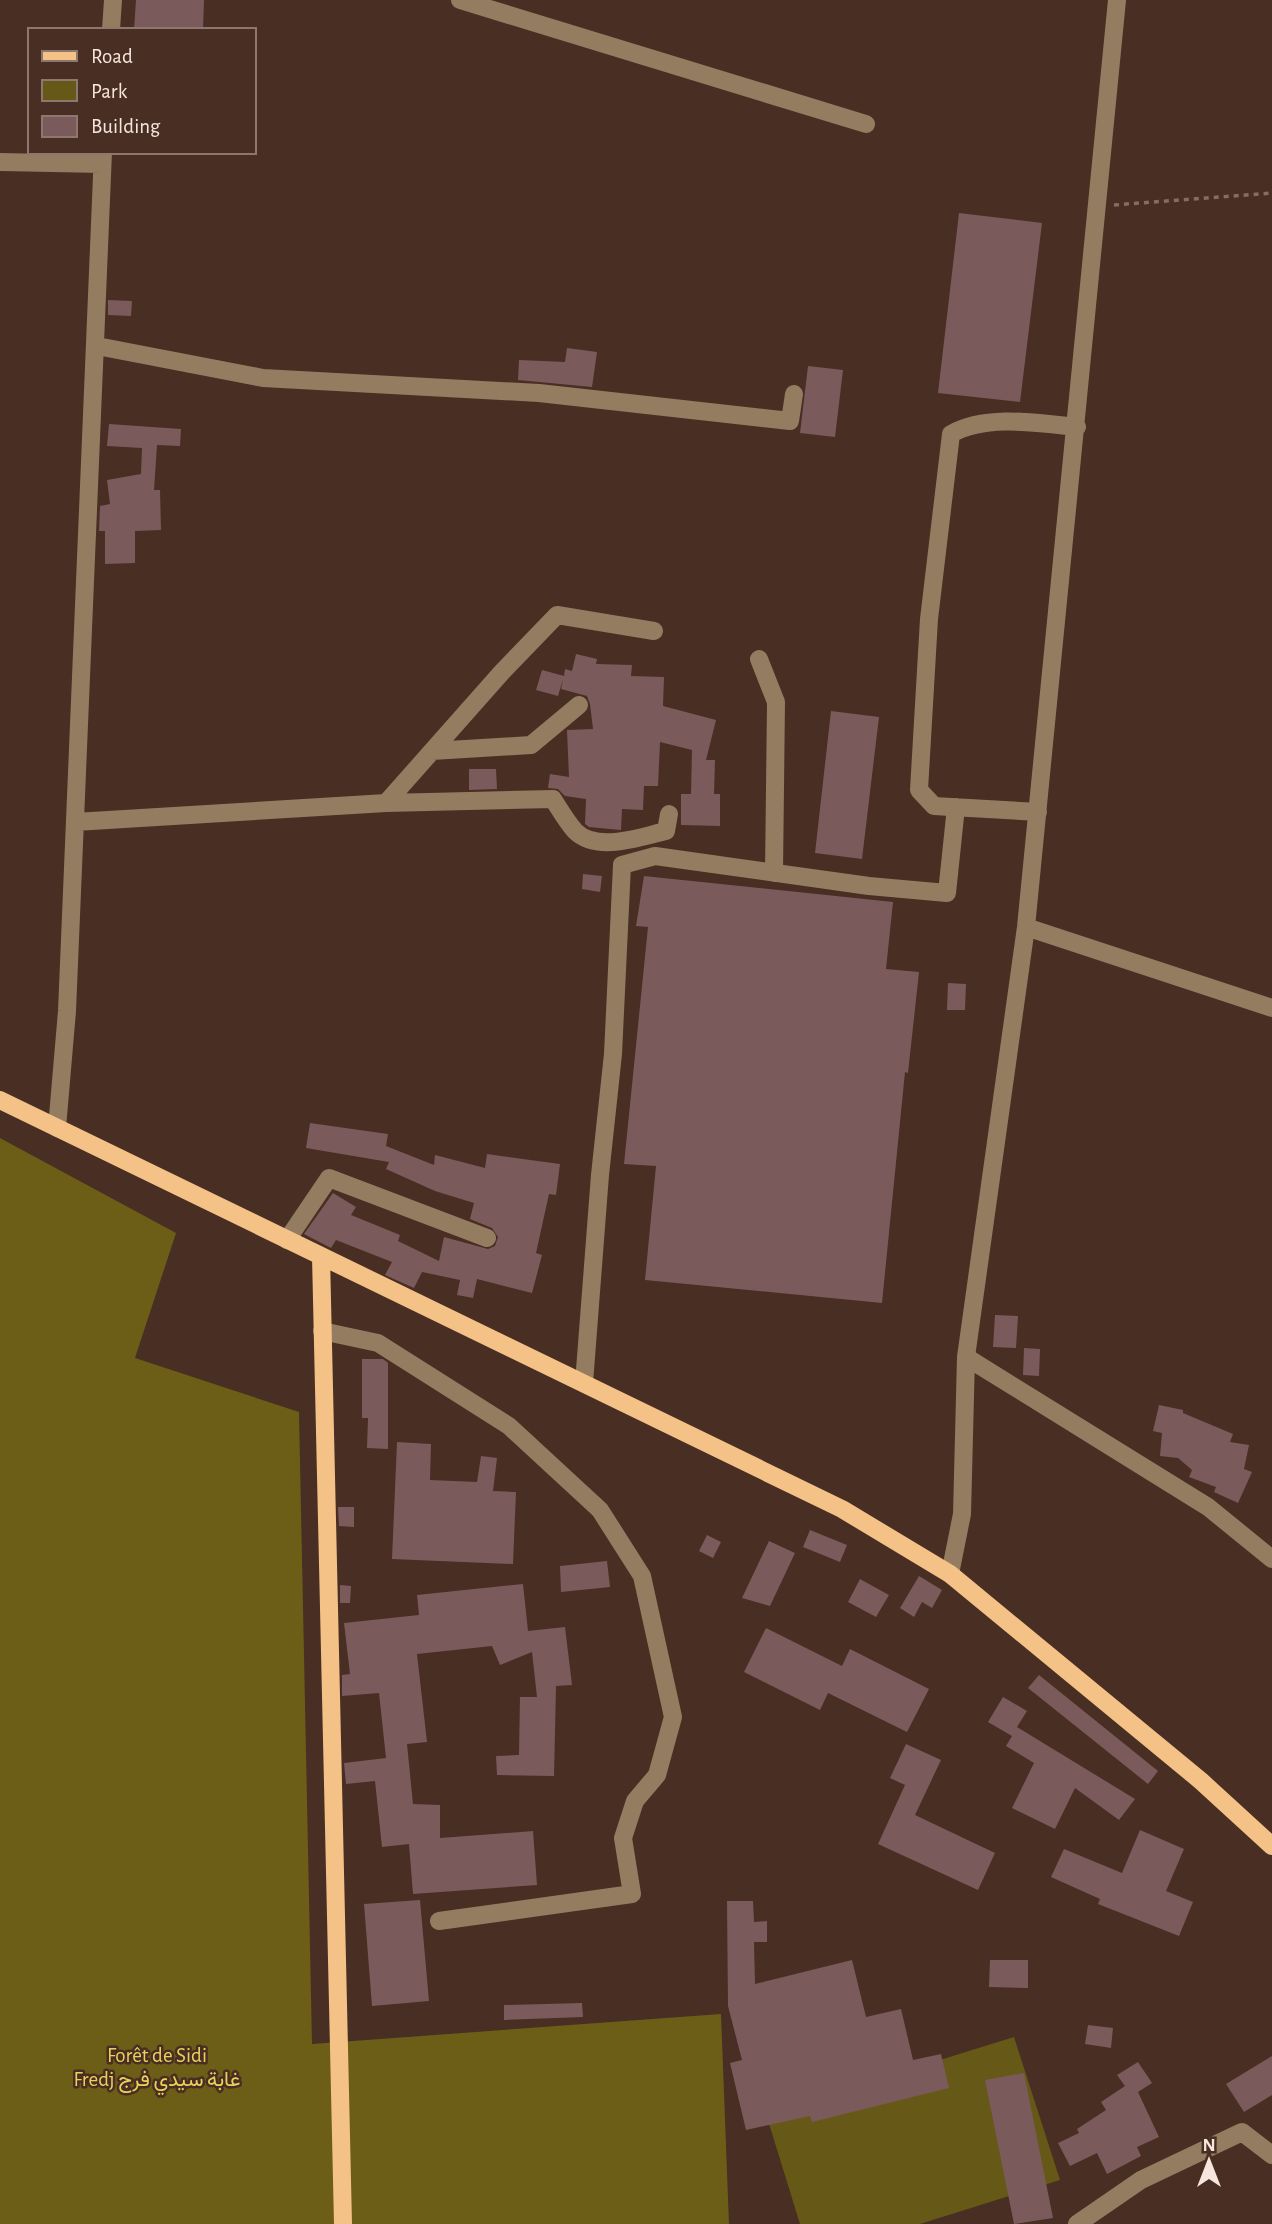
<svg xmlns="http://www.w3.org/2000/svg" width="1272" height="2224" font-family="'Alegreya Sans',Vazirmatn,sans-serif">
	<style>
		.green { fill: #665816 }
		.forest { fill: #6c5d17 }
		.building { fill: #7b5a5c }
		.lines { fill: none; stroke-linecap: round; stroke-linejoin: round }
		.path { stroke: #846d63; stroke-width: 3.5; stroke-dasharray: 5 5; stroke-linecap: butt }
		.minor { stroke: #947c60; stroke-width: 18 }
		.major { stroke: #f4c187; stroke-width: 18 }
		.labels { text-anchor: middle; dominant-baseline: central; stroke-width: 5; stroke-linejoin: round; paint-order: stroke }
		.park-label { font-size: 21px; fill: #ebd159; stroke: #482e23 }
	</style>
	<rect width="100%" height="100%" fill="#482e23"/>
	<path class="green" d="M1014,2037L1060,2180L920,2224H800L766,2114Z"/>
	<path class="forest" d="M0,1138L176,1233L135,1358L299,1412L312,2044L721,2014L729,2224H0Z"/>
	<path class="building" d="M136,0H204L203,30H134Z
		M959,213L1042,223L1020,402L938,393Z
		M108,300L132,301L131,316L108,315Z
		M567,348L597,352L592,387L518,380L519,360L565,362Z
		M808,366L843,370L835,437L800,433Z
		M109,424L181,429L180,446L157,445L154,490H160L161,530L135,531V563L105,564V531H99L100,506L110,504L107,480L141,474L142,448L107,446Z
		M576,654L597,659L596,664L632,665L631,676L664,677L663,706L716,720L706,760H715L714,794H720V826L681,825V794H691L692,750L660,742L658,786H644L643,810L622,809L621,830L589,827L585,824L586,799L565,796L558,789L548,788L550,774L569,777L567,730L593,729L590,704L587,696L561,689L563,679L558,696L536,690L542,670L564,676L565,669L572,671Z
		M831,711L879,717L862,859L815,853Z
		M469,769H496L497,789L469,790Z
		M583,874L602,876L600,892L582,889Z
		M644,876L893,902L886,969L919,972L908,1073L905,1072L882,1303L645,1280L656,1166L624,1164L648,927L636,926Z
		M948,983L966,984L965,1010H947Z
		M310,1123L388,1134L386,1146L434,1165L435,1155L485,1168L487,1154L560,1164L556,1195L549,1194L536,1253L542,1255L532,1293L477,1279L473,1298L457,1295L460,1280L422,1272L414,1288L385,1275L392,1262L336,1240L331,1248L304,1234L333,1193L356,1207L351,1215L400,1235L398,1241L439,1261L444,1237L488,1249L495,1246L498,1237L492,1228L470,1219L474,1203L435,1191L386,1169L389,1162L306,1148Z
		M995,1315L1018,1316L1016,1348L993,1347Z
		M1024,1348L1040,1349L1039,1376L1023,1375Z
		M362,1359H383L388,1363V1449L367,1448L368,1418H362Z
		M1159,1405L1183,1410V1413L1233,1434L1230,1442L1249,1445L1244,1469L1252,1472L1238,1503L1214,1492L1216,1487L1189,1477L1192,1470L1178,1458L1160,1456L1162,1433L1153,1431Z
		M397,1442L431,1444L430,1480L477,1482L481,1456L497,1458L493,1491L516,1492L513,1564L392,1559Z
		M338,1507H354V1527L339,1526Z
		M810,1530L847,1545L840,1562L803,1547Z
		M707,1535L721,1542L713,1558L699,1551Z
		M769,1541L795,1553L770,1606L742,1598Z
		M607,1561L610,1587L561,1592L560,1566Z
		M919,1576L942,1590L932,1608L922,1602L914,1617L900,1608Z
		M860,1579L889,1595L876,1617L848,1602Z
		M523,1584L528,1631L565,1627L572,1685L556,1686L554,1776L497,1775L496,1756L519,1755L520,1697H537L532,1652L500,1665L492,1646L417,1654L427,1742L407,1744L413,1804L440,1805V1838L533,1831L537,1885L413,1894L409,1844L382,1847L375,1781L346,1784L344,1763L386,1758L379,1693L342,1696V1675L350,1674L344,1623L419,1615L417,1595Z
		M340,1585L351,1586L350,1603H340Z
		M766,1628L842,1666L850,1649L929,1689L907,1732L828,1693L820,1710L744,1672Z
		M1039,1675L1158,1771L1148,1784L1028,1688Z
		M1003,1697L1027,1711L1017,1727L1135,1799L1119,1820L1075,1788L1055,1829L1012,1808L1034,1763L1006,1746L1012,1736L988,1722Z
		M906,1744L941,1760L915,1815L995,1853L978,1890L878,1844L905,1785L890,1778Z
		M1140,1830L1184,1849L1166,1891L1193,1902L1179,1936L1098,1904L1100,1899L1051,1877L1064,1849L1122,1873Z
		M420,1900L429,2001L372,2006L364,1904Z
		M727,1901H753L754,1922L767,1921V1942H754L755,1984L852,1960L866,2017L901,2009L913,2060L941,2054L949,2088L812,2122L810,2116L746,2130L730,2063L742,2060L728,2006Z
		M990,1960H1028V1988L989,1987Z
		M582,2003L583,2017L504,2020V2005Z
		M1088,2025L1113,2028L1111,2048L1085,2044Z
		M1272,2056V2095L1244,2112L1226,2084Z
		M1138,2062L1152,2083L1138,2092L1159,2137L1137,2147L1141,2156L1107,2174L1097,2153L1070,2166L1058,2143L1079,2133L1077,2129L1106,2110L1101,2102L1125,2086L1117,2075Z
		M1024,2073L1053,2218L1014,2224L985,2080Z"/>
	<g class="lines">
		<path class="path" d="M1114,205L1272,193"/>
		<path class="minor" d="M460,0L866,124
			M111,30L113,0
			M0,162L102,164
			M97,346L263,378L539,393L790,421L794,394
			M759,659L776,702L774,873
			M432,751L531,745L579,705
			M386,803L502,672L557,615L654,631
			M1038,812L934,806L919,790L929,619L951,434C986,414 1038,423 1077,427
			M75,822L386,803L553,799C560,810 567,822 575,831C597,853 640,837 666,831L669,814
			M1026,927L1272,1008
			M57,1128L67,1011L103,152
			M287,1240L329,1178L487,1238
			M322,1331L378,1343L509,1426L600,1510L642,1576L673,1717L657,1775L635,1801L623,1838L632,1894L439,1921
			M966,1357L1208,1507L1272,1559
			M584,1383L600,1175L613,1054L622,865L655,856L869,886L947,893L956,807
			M950,1574L962,1514L966,1357L1026,927L1117,0
			M1077,2224L1141,2180L1242,2132L1272,2155"/>
		<path class="major" d="M0,1100L842,1509L950,1574L1201,1781L1272,1846
			M321,1256L343,2224"/>
	</g>
	<g class="labels">
		<g class="park-label">
			<text x="157" y="2055">Forêt de Sidi<tspan x="157" dy="24">Fredj غابة سيدي فرج</tspan></text>
		</g>
	</g>
	<rect x="28" y="28" width="228" height="126" fill="#482e23" stroke="#8e776e" stroke-width="2"/>
	<rect x="42" y="51" width="35" height="10" fill="#f4c187" stroke="#8e776e" stroke-width="2"/>
	<text x="91" y="63" font-size="21" fill="#f7e5de">Road</text>
	<rect x="42" y="80" width="35" height="21" fill="#665816" stroke="#8e776e" stroke-width="2"/>
	<text x="91" y="98" font-size="21" fill="#f7e5de">Park</text>
	<rect x="42" y="116" width="35" height="21" fill="#7b5a5c" stroke="#8e776e" stroke-width="2"/>
	<text x="91" y="133" font-size="21" fill="#f7e5de">Building</text>
	<g transform="translate(1209 2161)" stroke="#482e23" stroke-width="5" paint-order="stroke">
	<path d="M0-5L12 26L0 18L-12 26Z" fill="#f7e5de"/>
	<text y="-10" font-size="19" font-weight="bold" text-anchor="middle" fill="#f7e5de">N</text>
	</g>
</svg>
